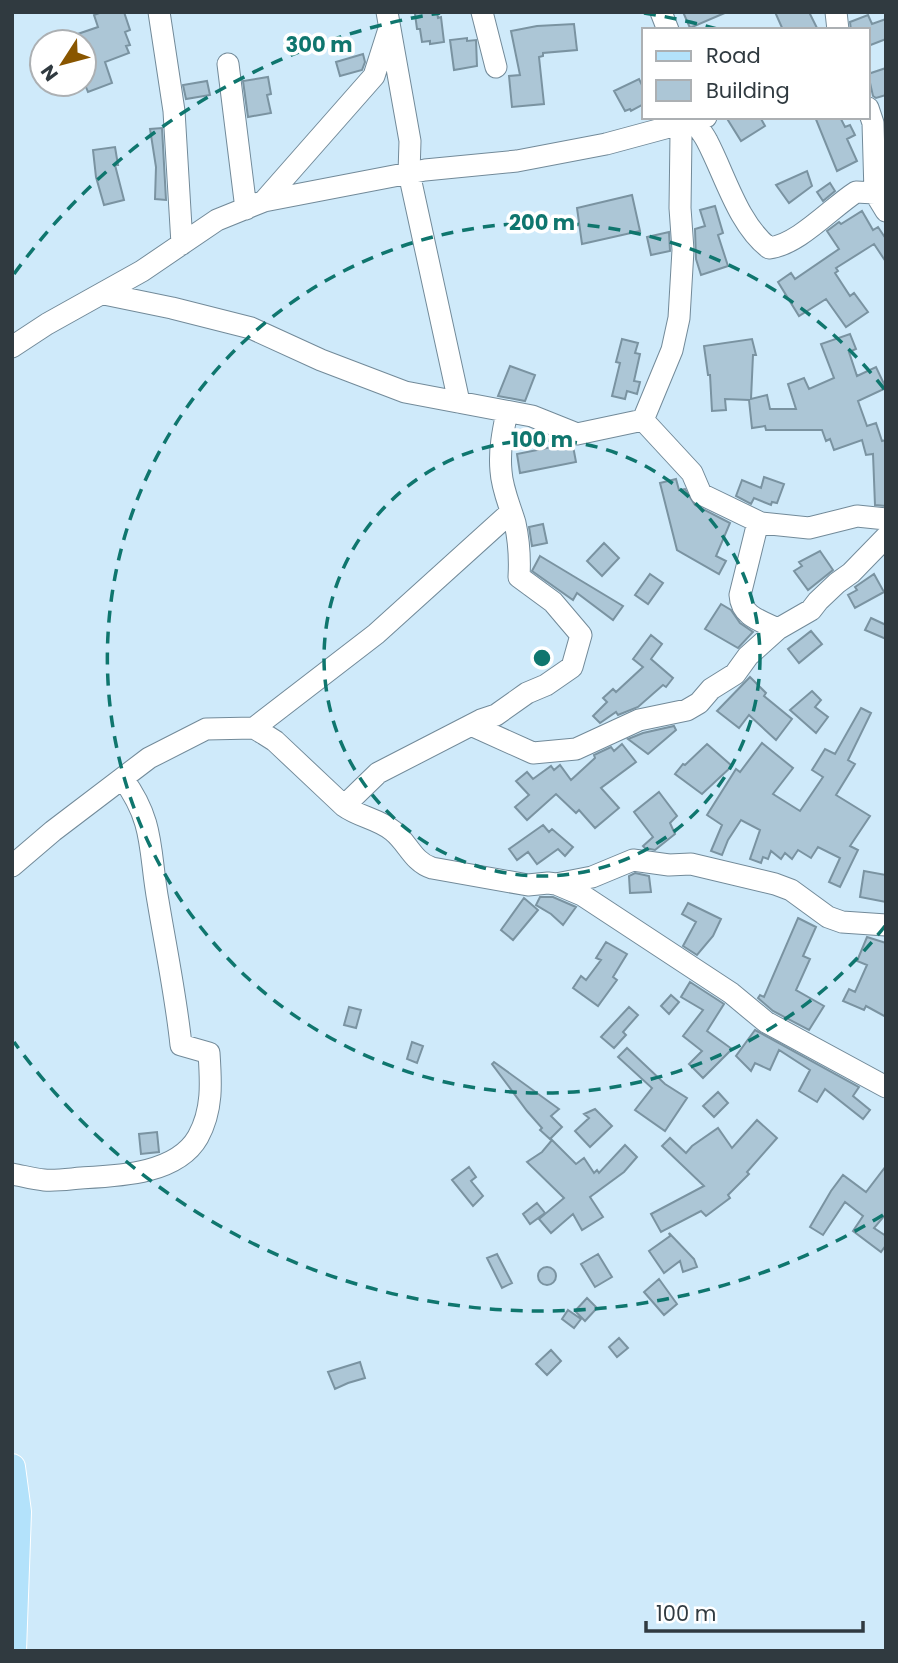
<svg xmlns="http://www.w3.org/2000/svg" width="898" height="1663" font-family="Poppins,sans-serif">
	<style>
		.building { fill: #acc6d6; stroke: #7a93a1; stroke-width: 2 }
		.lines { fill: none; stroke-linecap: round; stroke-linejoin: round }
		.minor-casing { stroke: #728a99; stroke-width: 23 }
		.major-casing { stroke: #fff; stroke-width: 28 }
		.minor { stroke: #fff; stroke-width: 21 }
		.major { stroke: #b3e2fb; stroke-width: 26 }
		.ring { fill: none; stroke: #0f766e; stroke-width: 3.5; stroke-dasharray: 12 9 }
		.centre { fill: #0f766e; stroke: #fff; stroke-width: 3.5 }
		.ring-label { font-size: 21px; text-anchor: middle; font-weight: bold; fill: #0f766e; stroke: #fff; stroke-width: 7; stroke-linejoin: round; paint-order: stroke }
	</style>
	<rect width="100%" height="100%" fill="#cfeafa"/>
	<path class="building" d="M102,12H124L130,30L125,32L130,45L126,46L129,53L105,62L112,83L88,92L84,82V42H60V40L98,27L94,15Z
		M418,12H437L438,18L441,17L444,42L430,44V41L422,42L420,29H417L415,14Z
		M683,12H727L690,28Z
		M775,12H809L818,30H783Z
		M868,15L872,24L886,19V39L868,46V30H851L850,22Z
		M574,24L577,50L543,53V56L539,57L544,104L512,107L509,76L520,75L511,31L537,26Z
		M467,38V41L476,40L477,66L454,70L450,40Z
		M363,54L365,62L362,70L340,76L336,62Z
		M886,68V95L876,98L873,96L868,74Z
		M268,77L271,94L267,95L271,113L248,117L243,81Z
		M639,79L644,89V104L631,111L630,109L625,111L614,91Z
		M207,81L210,95L186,99L183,85Z
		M726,117H760L765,126L741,141Z
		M815,117H840L845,127L850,125L855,135L847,139L857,161L837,171Z
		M162,128L166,200L155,199L156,167L150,129Z
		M115,147L118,165H115L124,200L104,205L96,177L93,150Z
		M807,171L812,186L789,203L776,185Z
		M830,183L835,191L823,201L817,192Z
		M632,195L640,231L582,244L577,208Z
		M715,206L723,233L718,235L728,266L701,275L696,259L695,229L705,226L700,210Z
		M862,211L873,230L878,227L886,239V262L874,244L836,268L838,271L835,273L850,296L854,293L868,312L846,327L826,299L799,316L778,282L791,273L795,279L839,249L827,231L839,222L841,224Z
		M669,232L670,251L651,255L647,237Z
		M850,334L856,349L849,352L857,376L876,367L886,388L858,401L867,426L876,423L882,441L886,440V506L875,505L873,454L866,455L862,440L834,450L830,439L826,441L822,430H766L765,426L752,428L749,400L725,399L726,410L712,411L710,375H708L704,346L752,339L756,355H753L751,399L767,395L770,409H796L788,384L804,378L809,389L834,378L821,344Z
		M622,339L638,343L635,353L640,354L634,381L640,382L637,394L627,391L625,399L612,396L620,363L616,362Z
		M510,366L535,375L525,401L498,396Z
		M567,444L573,446L576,462L520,473L517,454Z
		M764,477L784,484L777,503L772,502L771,505L754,498L751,504L736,496L742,480L761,488Z
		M676,479L679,490L685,489L695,505L730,523L716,556L726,561L719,574L677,550L660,483Z
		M543,524L547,543L532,546L529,527Z
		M604,543L619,558L602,576L587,561Z
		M820,551L833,570L808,590L794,571L802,566L799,562Z
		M540,556L623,606L613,620L577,593L573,600L532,571Z
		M650,574L663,583L648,604L635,595Z
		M874,574L884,592L855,608L848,595L857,590L855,587Z
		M721,604L731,610L740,623L753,632L738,648L705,629Z
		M871,618L886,625V639L865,630Z
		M811,631L822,644L799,663L788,649Z
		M651,635L662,644L651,659L673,678L666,687L663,685L638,707L618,715L616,712L600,723L593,716L607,702L603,698L613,689L616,692L643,667L633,659Z
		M750,677L766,693L764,696L792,719L776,740L749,715L739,728L717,711Z
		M812,691L821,700L815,707L828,717L816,733L790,710Z
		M861,708L871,713L848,760L855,764L836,795L870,816L850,846L858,850L840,887L829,882L840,858L818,847L811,858L798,850L792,859L785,853L781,859L771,851L768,859L763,857L761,863L750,859L760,830L741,820L728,840L722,855L711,851L722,825L707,815L736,769L740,772L762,743L793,768L773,794L800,811L823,777L812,770L825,749L835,754Z
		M674,726L676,730L648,754L628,739L643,733Z
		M622,744L636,762L601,788L619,808L595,828L579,810L576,813L556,794L527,820L515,807L529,795L516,781L527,772L533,779L551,766L554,770L560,765L571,780L595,758L594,755L611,747L614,751Z
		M707,744L732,766L702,794L675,774L683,764L685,765Z
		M659,792L677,816L670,823L675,834L655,850L645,848L643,846L653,837L634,812Z
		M543,825L549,832L552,829L573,847L565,856L558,849L537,864L528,852L517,860L509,849Z
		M864,871L886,875V902L860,897Z
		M635,873L649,876L651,892L630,893L629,876Z
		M540,897H553L576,907L563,925L551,914L536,905Z
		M524,898L538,910L513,940L501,930Z
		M688,903L721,919L713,936L697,955L683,946L696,922L682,914Z
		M798,918L816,927L803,956L810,959L796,990L824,1006L809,1030L773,1011L758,998L760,995L764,997Z
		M867,937L886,943V1017L866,1006L864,1010L843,1001L849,989L855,992L867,965L857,961Z
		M606,942L627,954L613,977L617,980L598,1006L573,988L581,976L586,980L601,960L596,958Z
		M690,982L724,1004L707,1031L732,1049L703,1078L689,1064L702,1051L683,1036L703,1010L681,997Z
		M671,995L679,1002L669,1014L661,1006Z
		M349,1007L361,1010L356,1028L344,1025Z
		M629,1007L638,1015L623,1032L626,1035L614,1048L601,1037Z
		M755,1030L859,1087L853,1096L870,1110L863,1119L825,1089L817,1102L799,1091L810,1070L779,1050L770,1070L755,1063L751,1071L736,1056Z
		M412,1042L423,1046L417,1063L407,1059Z
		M627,1048L665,1084L687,1098L665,1131L635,1110L652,1088L618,1057Z
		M494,1062L559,1109L551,1116L562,1127L550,1139L540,1130L542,1128L527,1111L492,1064Z
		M718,1092L728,1103L714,1117L703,1106Z
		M595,1109L612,1126L590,1147L575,1131L589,1118L584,1114Z
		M757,1120L777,1138L747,1172L749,1174L728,1195L730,1198L706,1216L701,1211L661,1232L651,1214L704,1186L662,1146L670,1138L686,1153L692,1146L718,1128L732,1148Z
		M157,1132L159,1152L141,1154L139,1134Z
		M552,1140L576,1164L584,1158L594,1173L597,1170L599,1173L625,1145L637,1157L624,1172L590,1197L603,1217L582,1230L573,1214L551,1233L539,1219L564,1198L527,1162L542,1152Z
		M886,1166V1214L874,1228L886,1236V1245L881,1252L853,1231L863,1216L845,1202L823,1235L810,1227L831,1191L843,1175L866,1192Z
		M469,1167L476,1177L471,1181L483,1196L473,1206L452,1180Z
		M537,1203L545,1213L530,1224L523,1214Z
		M669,1233L694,1259L697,1267L683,1272L680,1261L664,1273L649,1251L670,1236Z
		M497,1254L512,1283L502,1288L487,1258Z
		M598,1254L612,1277L595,1287L581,1264Z
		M538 1276a9 9 0 1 1 18 0a9 9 0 1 1-18 0Z
		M659,1279L677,1304L664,1315L644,1292Z
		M587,1298L597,1308L585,1321L575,1311Z
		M568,1310L581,1319L574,1328L562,1319Z
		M619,1338L628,1348L617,1357L609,1347Z
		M551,1350L561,1361L547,1375L536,1364Z
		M360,1362L365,1378L348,1383L335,1389L328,1372Z"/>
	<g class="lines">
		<g class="minor-casing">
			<path id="minor" d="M159,12L174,111L182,244
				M387,12L410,141L409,173L459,402
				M482,12L496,67
				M661,12L668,30
				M836,12L838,30
				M228,64L246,209
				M868,108L873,123L875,193L886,211
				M693,117C696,126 703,133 707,141C725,175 738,224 769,248C798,245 831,208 856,192L875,193
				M264,201L374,76L389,29
				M104,294L172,308L251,328L321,360L405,392L532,416L577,434L643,420L692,473L701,494L761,523L809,528L857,516L886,519
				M12,347L47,324L142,271L217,220L264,201L425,170L517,161L606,144L706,117
				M643,420L672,350L679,318L683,250L680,208L681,135L678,123
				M758,522L740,595C741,616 761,621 778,629
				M473,726L533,753L576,749L639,720L687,710L699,703L711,689L735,674L748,656L778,629L811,610L818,601L837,583L851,573L886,537
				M254,728L376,634L511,512
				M344,806L378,773L481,720L496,715L527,693L546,685L572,667L581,635L553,602L519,577C520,560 519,541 515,523C510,506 502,489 501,471C499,451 503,431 507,412
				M12,866L53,831L149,758L206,729L254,728L264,734L275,741L344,806C359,817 379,819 393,831C408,843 413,862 432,868L528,885L548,883L556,884L592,877L633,860L669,865L691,864L775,884L791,890L828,917L842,922L886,925
				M556,884L582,895L731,993L766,1022L886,1087
				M12,1174C23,1176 33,1179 44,1180C56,1181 69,1179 81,1178C119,1176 177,1174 198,1137C213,1110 211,1082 209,1053L181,1045C176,997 166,949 158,901C149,852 155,822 123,779"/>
		</g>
		<g class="major-casing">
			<path id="major" d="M12,1467L18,1512L13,1651"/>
		</g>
		<use href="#minor" class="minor"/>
		<use href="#major" class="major"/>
	</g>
	<g class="ring">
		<circle cx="542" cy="658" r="218"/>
		<path d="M885 926A435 435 0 1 1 885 390"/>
		<path d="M883 1215A653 653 0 0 1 14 1042M14 274A653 653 0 0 1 440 13M644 13A653 653 0 0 1 717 29"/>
	</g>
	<circle cx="542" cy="658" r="10" class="centre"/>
	<g class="ring-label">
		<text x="319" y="52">300 m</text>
		<text x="542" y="230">200 m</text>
		<text x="542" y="447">100 m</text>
	</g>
	<rect width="898" height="1663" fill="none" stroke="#303a40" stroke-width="28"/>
	<rect x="642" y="28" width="228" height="91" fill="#ffffff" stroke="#acb0b3" stroke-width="2"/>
	<rect x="656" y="51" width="35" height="10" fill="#b3e2fb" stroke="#acb0b3" stroke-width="2"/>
	<text x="706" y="63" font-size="21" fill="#303a40">Road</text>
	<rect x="656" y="80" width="35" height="21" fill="#acc6d6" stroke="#acb0b3" stroke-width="2"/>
	<text x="706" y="98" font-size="21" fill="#303a40">Building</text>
	<g transform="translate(63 63) rotate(234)"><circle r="33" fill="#ffffff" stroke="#acb0b3" stroke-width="2"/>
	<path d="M0-5L12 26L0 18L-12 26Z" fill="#895600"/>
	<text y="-10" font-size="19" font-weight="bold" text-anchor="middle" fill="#303a40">N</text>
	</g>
	<path d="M646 1621v10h217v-10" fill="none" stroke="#303a40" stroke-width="3.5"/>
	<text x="656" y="1621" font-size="21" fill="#303a40" stroke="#ffffff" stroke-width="5" paint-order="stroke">100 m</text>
</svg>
